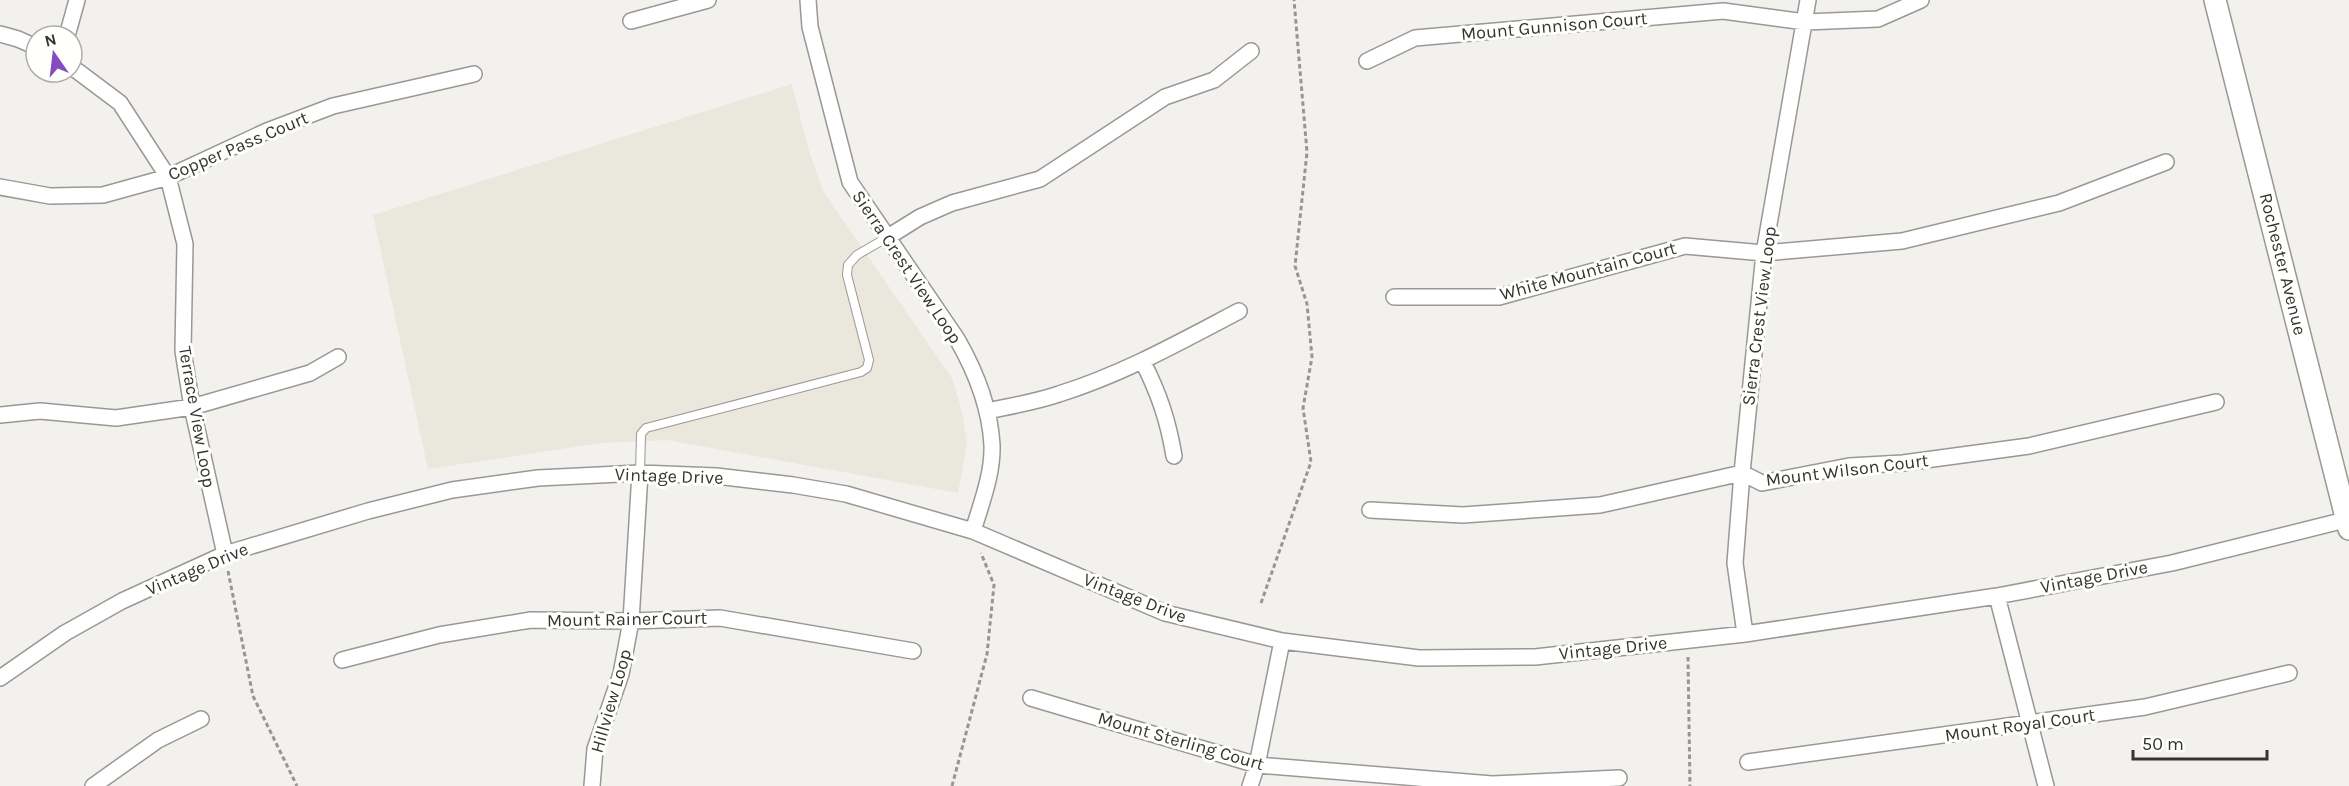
<svg xmlns="http://www.w3.org/2000/svg" width="2349" height="786" font-family="Karla,sans-serif">
	<style>
		.built { fill: #eae7dc }
		.lines { fill: none; stroke-linecap: round; stroke-linejoin: round }
		.lane-casing { stroke: #999895; stroke-width: 10 }
		.street-casing { stroke: #999895; stroke-width: 18 }
		.secondary-casing { stroke: #999895; stroke-width: 24 }
		.path { stroke: #979694; stroke-width: 3; stroke-dasharray: 4.5 3; stroke-linecap: butt }
		.lane { stroke: #fff; stroke-width: 8 }
		.street { stroke: #fff; stroke-width: 15 }
		.secondary { stroke: #fff; stroke-width: 21 }
		.labels { text-anchor: middle; dominant-baseline: central; stroke-width: 6; stroke-linejoin: round; paint-order: stroke }
		.street-label { font-size: 18px; fill: #353433; stroke: #fffffd }
	</style>
	<rect width="100%" height="100%" fill="#f2f1ee"/>
	<path class="built" d="M792,84L808,148L823,191L953,380L962,412L967,444L958,493L667,440L601,443L428,469L373,215Z"/>
	<g class="lines">
		<g class="lane-casing">
			<path id="lane" d="M640,473L641,434L646,428L861,372L867,368L869,360L847,275L848,265L857,255L888,237"/>
		</g>
		<g class="street-casing">
			<path id="street" d="M808,0L810,27L850,182L957,339C976,372 990,407 992,445C993,474 981,504 973,531
				M631,21L708,0
				M0,34L18,39L36,47
				M67,36L77,0
				M1367,61L1415,38L1723,11L1805,22L1878,19L1921,0
				M72,67L120,103L168,177L185,244L183,351L192,407L225,554
				M0,187L50,196L103,195L168,177L267,131L333,106L474,74
				M888,237L920,217L952,203L1040,179L1165,97L1214,80L1251,51
				M1394,297H1499L1685,246L1764,253L1902,241L2059,203L2166,162
				M1143,362C1159,394 1168,420 1174,456
				M987,411C1011,406 1036,402 1059,394C1123,374 1180,342 1239,311
				M0,415L40,411L116,418L192,407L310,373L338,357
				M1370,510L1463,515L1600,505L1742,473L1762,483L1849,466L1903,463L2029,446L2216,402
				M1997,596L2046,786
				M1745,634L1735,563L1742,473L1764,253L1808,0
				M342,660L439,635L531,620L631,621L720,618L913,651
				M0,678L65,633L122,601L225,554L368,511L452,490L538,478L640,473L716,476L793,485L846,494L973,531L1165,613L1282,641L1419,658L1535,657L1745,634L1997,596L2172,563L2349,519
				M1031,698L1257,765L1492,784L1619,778
				M1748,762L2145,707L2289,673
				M93,786L158,740L201,719
				M592,786L595,749L621,674L631,621L640,473
				M1250,786L1257,765L1282,641"/>
		</g>
		<g class="secondary-casing">
			<path id="secondary" d="M2215,0L2349,529"/>
		</g>
		<path class="path" d="M228,571L253,696L297,786
			M1261,603L1311,462L1303,408L1312,357L1307,304L1295,266L1307,152L1294,0
			M1688,657L1690,786
			M952,786L987,654L994,585L981,553"/>
		<use href="#lane" class="lane"/>
		<use href="#street" class="street"/>
		<use href="#secondary" class="secondary"/>
	</g>
	<g class="labels">
		<g class="street-label">
			<text transform="translate(1554 26) rotate(-5)">Mount Gunnison Court</text>
			<text transform="translate(238 146) rotate(-23)">Copper Pass Court</text>
			<text transform="translate(2283 264) rotate(76)">Rochester Avenue</text>
			<text transform="translate(907 267) rotate(56)">Sierra Crest View Loop</text>
			<text transform="translate(1588 271) rotate(-15)">White Mountain Court</text>
			<text transform="translate(1759 316) rotate(-83)">Sierra Crest View Loop</text>
			<text transform="translate(197 417) rotate(80)">Terrace View Loop</text>
			<text transform="translate(1847 470) rotate(-7)">Mount Wilson Court</text>
			<text transform="translate(669 476) rotate(2)">Vintage Drive</text>
			<text transform="translate(197 569) rotate(-23)">Vintage Drive</text>
			<text transform="translate(2094 577) rotate(-11)">Vintage Drive</text>
			<text transform="translate(1135 598) rotate(21)">Vintage Drive</text>
			<text transform="translate(627 619) rotate(-1)">Mount Rainer Court</text>
			<text transform="translate(1613 648) rotate(-6)">Vintage Drive</text>
			<text transform="translate(611 701) rotate(-74)">Hillview Loop</text>
			<text transform="translate(2020 725) rotate(-8)">Mount Royal Court</text>
			<text transform="translate(1181 741) rotate(16)">Mount Sterling Court</text>
		</g>
	</g>
	<g transform="translate(54 54) rotate(346)"><circle r="28" fill="#fffffd" stroke="#aeaeac" stroke-width="1.5"/>
	<path d="M0-4.5L10 22L0 15L-10 22Z" fill="#854bc2"/>
	<text y="-9" font-size="16" font-weight="bold" text-anchor="middle" fill="#353433">N</text>
	</g>
	<path d="M2133 750v9h134v-9" fill="none" stroke="#353433" stroke-width="3"/>
	<text x="2142" y="750" font-size="18" fill="#353433" stroke="#fffffd" stroke-width="4.5" paint-order="stroke">50 m</text>
</svg>
